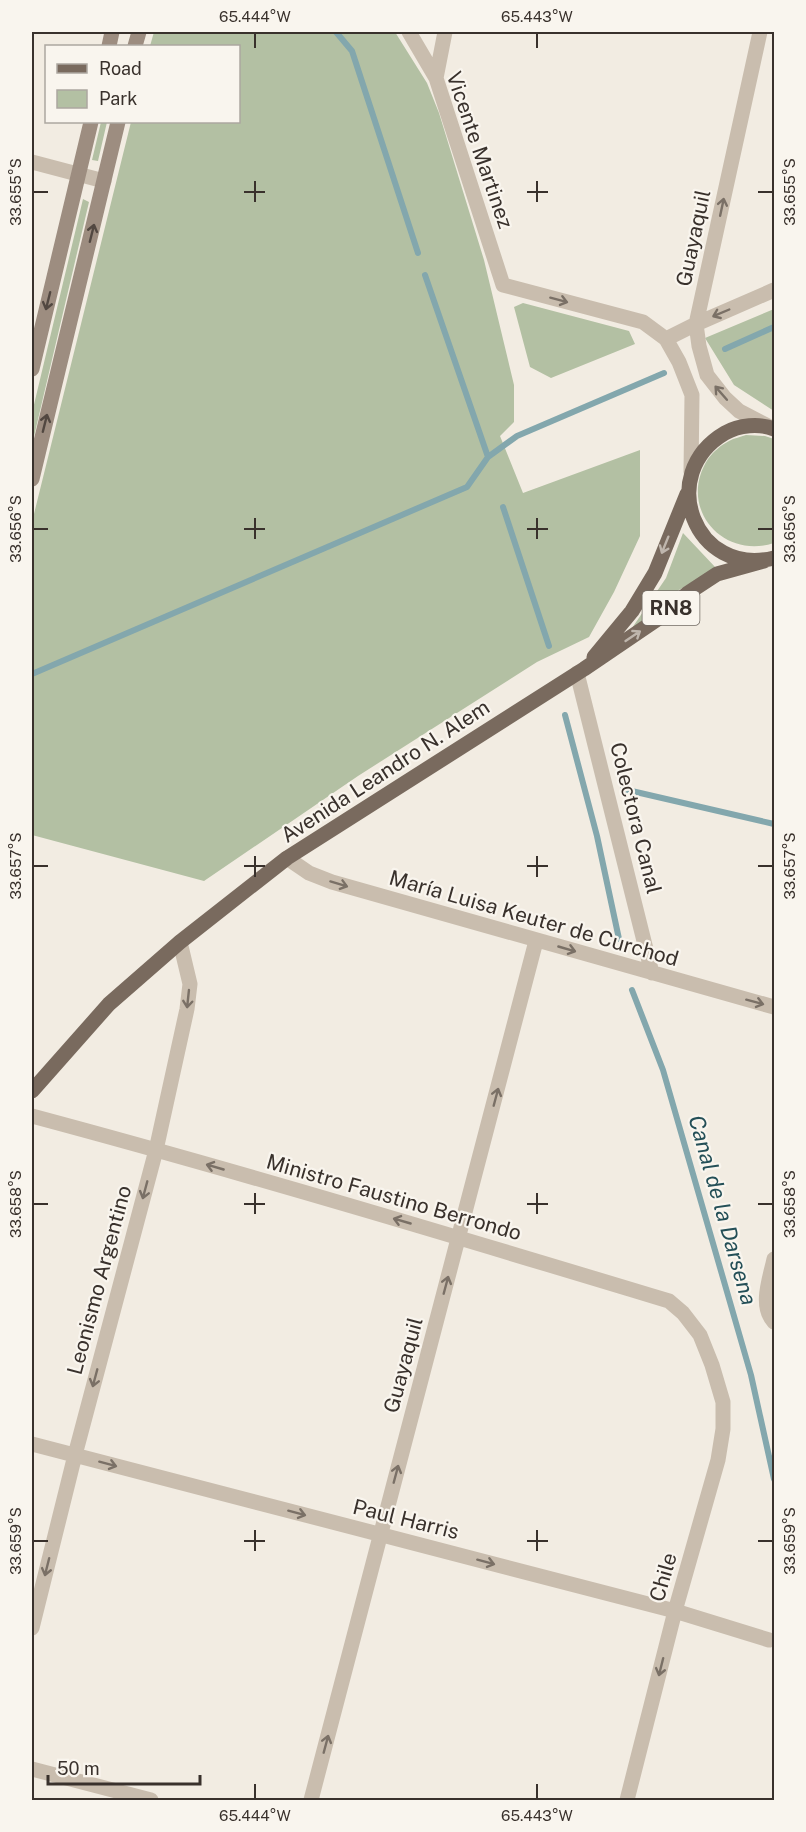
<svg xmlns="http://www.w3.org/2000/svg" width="806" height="1832" font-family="'Public Sans',sans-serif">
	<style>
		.green { fill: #b3c0a3 }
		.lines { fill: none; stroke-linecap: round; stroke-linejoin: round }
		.stream { stroke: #83a7ad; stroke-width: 6 }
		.street { stroke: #c9bdae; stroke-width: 15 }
		.secondary { stroke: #9d8d80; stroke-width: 15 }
		.primary { stroke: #796a5e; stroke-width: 15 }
		.oneway { stroke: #7a7066 }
		.oneway2 { stroke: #524841 }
		.oneway3 { stroke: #bfb6ad }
		.ticks { fill: none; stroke: #39312c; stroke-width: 2 }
		.labels { text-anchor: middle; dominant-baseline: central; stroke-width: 4.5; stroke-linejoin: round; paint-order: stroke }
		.shield { fill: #f9f5ee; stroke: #736c66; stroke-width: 1.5 }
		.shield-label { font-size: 20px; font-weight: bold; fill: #39312c }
		.street-label { font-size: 21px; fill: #39312c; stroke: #f9f5ee }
		.water-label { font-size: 22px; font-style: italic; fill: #244f57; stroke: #f9f5ee }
		.neatline { fill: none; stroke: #39312c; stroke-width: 2 }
		.ticks-label { font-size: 15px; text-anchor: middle; fill: #39312c }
	</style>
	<rect width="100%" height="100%" fill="#f2ece2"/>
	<path class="green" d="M154,32H395L427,83L439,113L484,260L514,385V422L500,436L523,493L640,450V536L614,592L589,637L537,662L358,776L204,881L32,835V522L131,122H238V46H150Z
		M101,122H107L98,161L92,160Z
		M83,199L89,202L32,445V413Z
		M523,303L629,331L635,344L551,378L530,367L514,307Z
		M774,309V411L734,385L705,338Z
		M746,435L765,436L774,439V543C722,560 677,507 708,459C713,452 721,445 729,441C734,438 741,437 746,435Z
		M683,533L716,568L679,590L630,631L666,578Z"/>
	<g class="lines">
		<path class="stream" d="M336,32L352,51L418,253
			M425,275L488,457
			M725,349L774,327
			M503,507L549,646
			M32,674L467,487L488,457L517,436L664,373
			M565,715L597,836L619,939
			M623,789L774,824
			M632,990L663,1070L751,1375L774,1479"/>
		<path class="street" d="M409,32L436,78L503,285L643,322L666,339L679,362L692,395L691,472
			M760,32L696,324L699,346L707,375L725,398L739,411L768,426
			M436,78L445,32
			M32,162L104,181
			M666,339L696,324L774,290
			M577,673L652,973
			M287,858L309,873L332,882L774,1007
			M32,1116C245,1173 457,1237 669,1301L683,1313L700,1335L712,1365L723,1402V1429L718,1460L675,1611L627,1800
			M774,1259C770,1278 759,1306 774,1322
			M32,1444L675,1611L769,1640
			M32,1628L75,1455L156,1150L187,1009L190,984L180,942
			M32,1769L151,1800
			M311,1800L536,941"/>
		<path class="secondary" d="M109,46L112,32
			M135,46L139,32
			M32,369L91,122
			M32,479L118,122"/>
		<path class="primary" d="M774,429C759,423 739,425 725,433C655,474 695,578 774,558
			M594,657L632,611L655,573L687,494
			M32,1091L109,1004L180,942L287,858L584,669L659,618L688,593L717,574L764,561"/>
	</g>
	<defs><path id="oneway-shaft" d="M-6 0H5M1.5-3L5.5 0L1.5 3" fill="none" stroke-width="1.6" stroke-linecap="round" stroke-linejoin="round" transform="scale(1.5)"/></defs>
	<g class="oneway">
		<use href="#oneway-shaft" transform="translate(722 207) rotate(-78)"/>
		<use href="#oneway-shaft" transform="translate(559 300) rotate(15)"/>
		<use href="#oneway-shaft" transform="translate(721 313) rotate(157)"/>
		<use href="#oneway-shaft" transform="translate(721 393) rotate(-131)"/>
		<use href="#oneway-shaft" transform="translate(339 884) rotate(17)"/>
		<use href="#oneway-shaft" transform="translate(567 949) rotate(16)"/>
		<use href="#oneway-shaft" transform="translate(188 999) rotate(96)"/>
		<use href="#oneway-shaft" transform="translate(755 1002) rotate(15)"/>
		<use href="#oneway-shaft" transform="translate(496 1097) rotate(-75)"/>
		<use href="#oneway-shaft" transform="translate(215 1167) rotate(-164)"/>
		<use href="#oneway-shaft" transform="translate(145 1190) rotate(105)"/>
		<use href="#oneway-shaft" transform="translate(402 1221) rotate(-164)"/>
		<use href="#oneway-shaft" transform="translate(446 1285) rotate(-75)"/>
		<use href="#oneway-shaft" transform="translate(95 1378) rotate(105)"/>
		<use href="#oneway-shaft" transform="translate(108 1464) rotate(15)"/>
		<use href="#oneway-shaft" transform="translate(396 1474) rotate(-75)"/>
		<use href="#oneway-shaft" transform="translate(297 1513) rotate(15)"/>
		<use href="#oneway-shaft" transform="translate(486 1562) rotate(15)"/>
		<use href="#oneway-shaft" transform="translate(47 1567) rotate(104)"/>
		<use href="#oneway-shaft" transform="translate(661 1667) rotate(104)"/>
		<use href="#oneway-shaft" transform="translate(326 1744) rotate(-75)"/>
	</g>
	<g class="oneway2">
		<use href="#oneway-shaft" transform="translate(92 233) rotate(-76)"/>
		<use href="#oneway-shaft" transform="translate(48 301) rotate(104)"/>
		<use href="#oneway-shaft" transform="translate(45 423) rotate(-76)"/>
	</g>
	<g class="oneway3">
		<use href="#oneway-shaft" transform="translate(665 545) rotate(112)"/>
		<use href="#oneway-shaft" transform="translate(633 636) rotate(-34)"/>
	</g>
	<path class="ticks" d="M255,33V48M537,33V48M255,181V202M537,181V202M33,192H48M244,192H265M527,192H548M758,192H773M255,518V539M537,518V539M33,529H48M244,529H265M527,529H548M758,529H773M255,856V877M537,856V877M33,866H48M244,866H265M527,866H548M758,866H773M255,1193V1214M537,1193V1214M33,1204H48M244,1204H265M527,1204H548M758,1204H773M255,1530V1551M537,1530V1551M33,1541H48M244,1541H265M527,1541H548M758,1541H773M255,1784V1799M537,1784V1799"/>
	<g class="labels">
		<rect class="shield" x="642.5" y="591" width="57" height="34" rx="4.5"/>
		<g class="shield-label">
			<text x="671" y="608">RN8</text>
		</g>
		<g class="street-label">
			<text transform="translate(480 150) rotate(71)">Vicente Martinez</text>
			<text transform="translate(693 238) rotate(-78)">Guayaquil</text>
			<text transform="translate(385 771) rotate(-33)">Avenida Leandro N. Alem</text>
			<text transform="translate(636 818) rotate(76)">Colectora Canal</text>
			<text transform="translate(534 918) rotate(16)">María Luisa Keuter de Curchod</text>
			<text transform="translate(394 1197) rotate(16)">Ministro Faustino Berrondo</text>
			<text transform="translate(99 1280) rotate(-75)">Leonismo Argentino</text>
			<text transform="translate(403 1365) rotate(-75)">Guayaquil</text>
			<text transform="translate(406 1519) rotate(14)">Paul Harris</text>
			<text transform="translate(663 1577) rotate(-74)">Chile</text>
		</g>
		<g class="water-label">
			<text transform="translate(723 1210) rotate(74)">Canal de la Darsena</text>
		</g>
	</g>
	<rect width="806" height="1832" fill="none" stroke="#f9f5ee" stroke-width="66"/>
	<rect x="45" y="45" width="195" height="78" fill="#f9f5ee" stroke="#aca7a0" stroke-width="1.5"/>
	<rect x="57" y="64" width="30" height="9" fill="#796a5e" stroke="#aca7a0" stroke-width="1.5"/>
	<text x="99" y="75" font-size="18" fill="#39312c">Road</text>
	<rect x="57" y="90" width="30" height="18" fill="#b3c0a3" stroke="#aca7a0" stroke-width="1.5"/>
	<text x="99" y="105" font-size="18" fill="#39312c">Park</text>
	<path d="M48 1775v9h152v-9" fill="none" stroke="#39312c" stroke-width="3"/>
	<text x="57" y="1775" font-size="18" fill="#39312c" stroke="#f9f5ee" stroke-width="4.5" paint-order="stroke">50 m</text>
	<rect x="33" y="33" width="740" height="1766" class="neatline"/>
	<g class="ticks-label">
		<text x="255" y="22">65.444°W</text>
		<text x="537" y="22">65.443°W</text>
		<text transform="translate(16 192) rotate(-90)" y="5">33.655°S</text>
		<text transform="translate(790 192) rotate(-90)" y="5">33.655°S</text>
		<text transform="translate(16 529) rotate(-90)" y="5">33.656°S</text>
		<text transform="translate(790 529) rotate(-90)" y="5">33.656°S</text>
		<text transform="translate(16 866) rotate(-90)" y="5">33.657°S</text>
		<text transform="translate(790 866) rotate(-90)" y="5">33.657°S</text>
		<text transform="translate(16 1204) rotate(-90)" y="5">33.658°S</text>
		<text transform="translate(790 1204) rotate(-90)" y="5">33.658°S</text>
		<text transform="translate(16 1541) rotate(-90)" y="5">33.659°S</text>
		<text transform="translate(790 1541) rotate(-90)" y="5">33.659°S</text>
		<text x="255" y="1821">65.444°W</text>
		<text x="537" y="1821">65.443°W</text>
	</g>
</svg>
